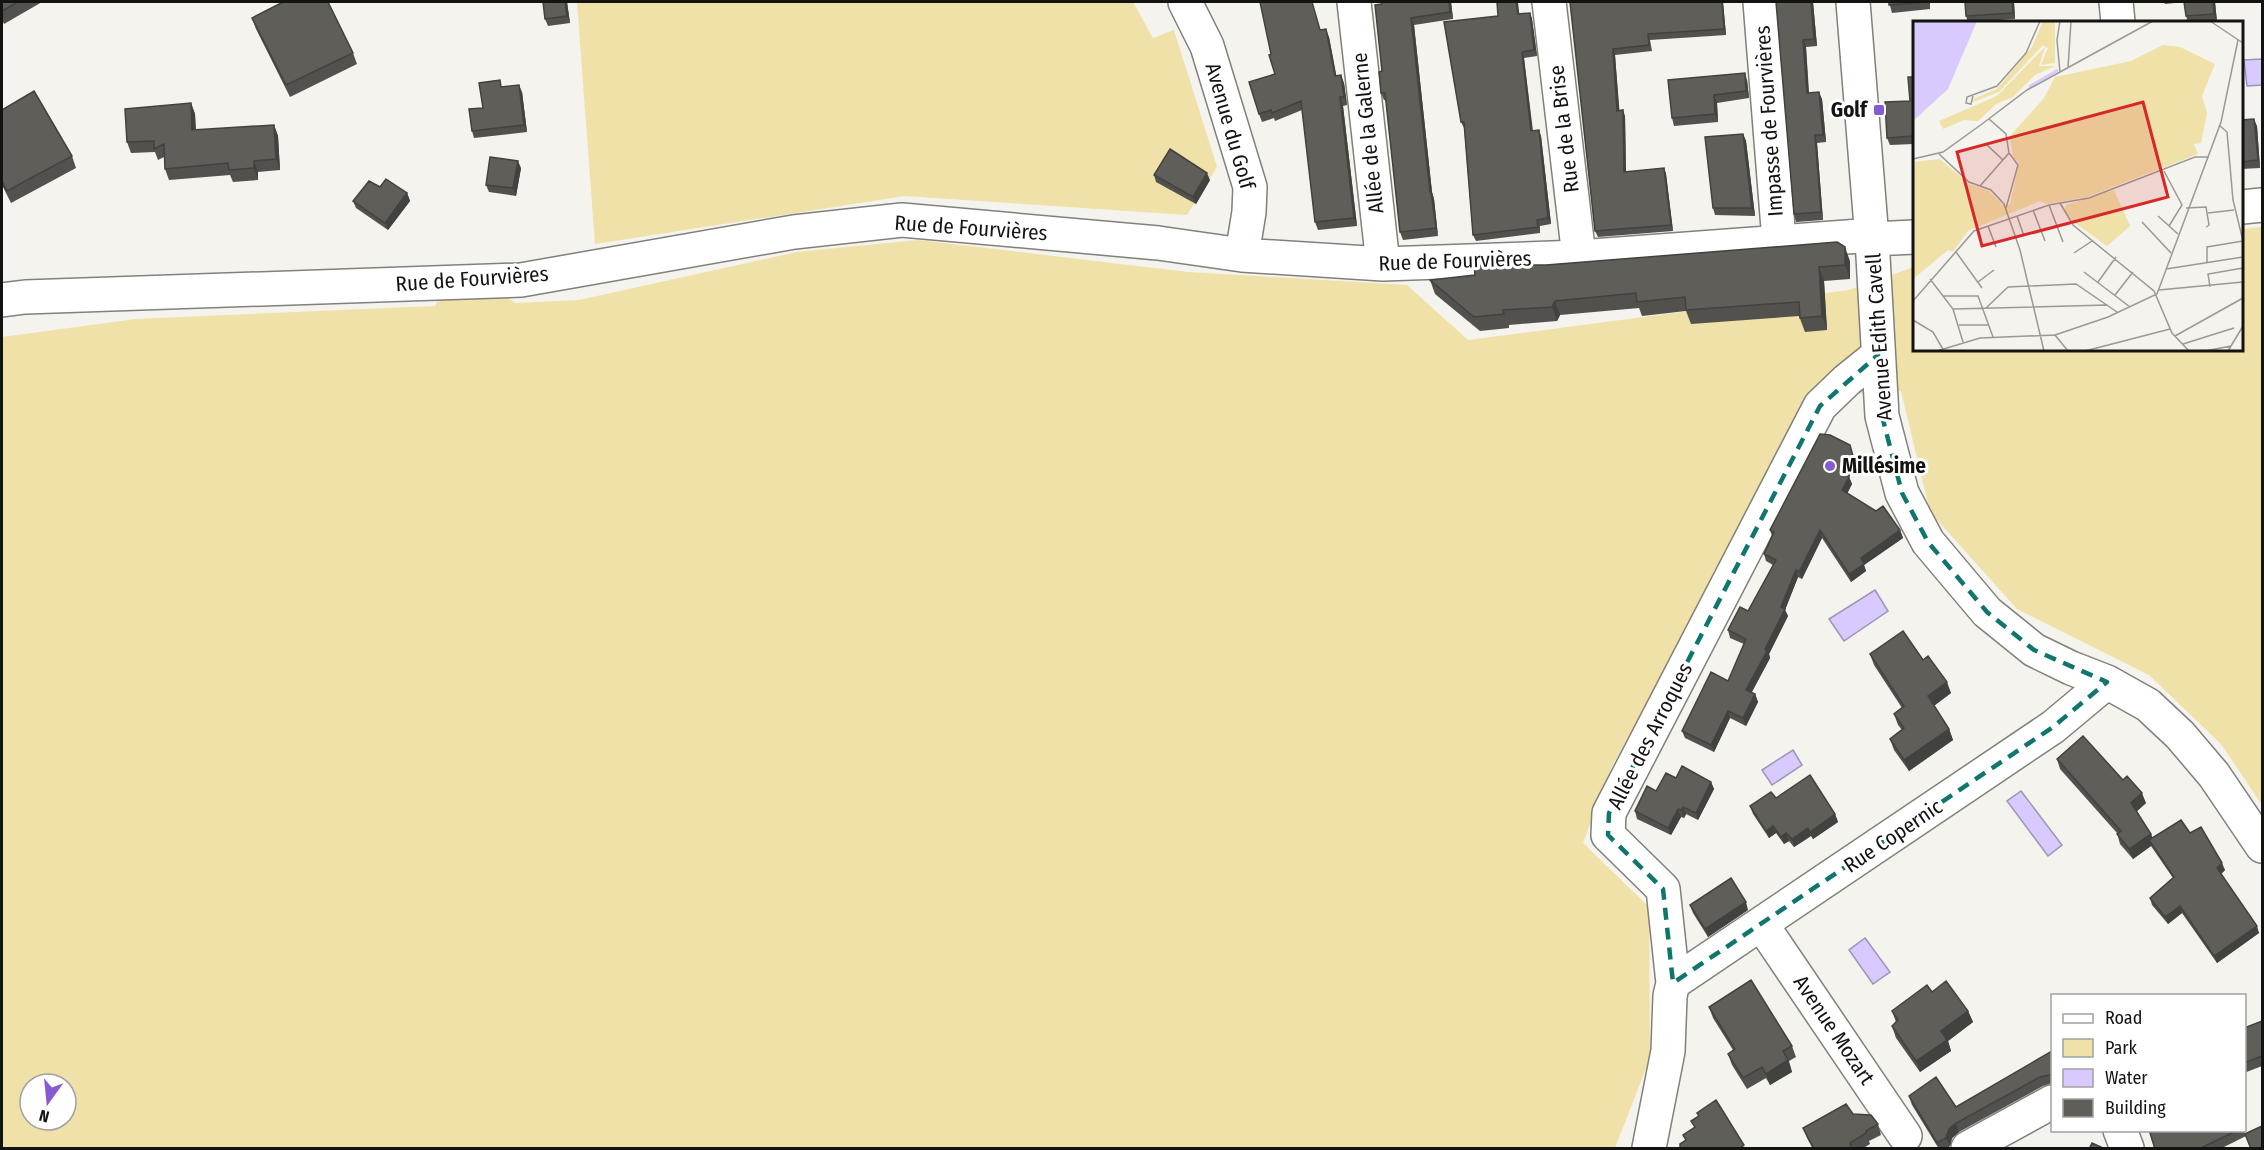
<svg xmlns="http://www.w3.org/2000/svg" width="2264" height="1150" font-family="'Fira Sans Condensed',sans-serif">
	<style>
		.green { fill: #efe1a7; fill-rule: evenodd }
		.water { fill: #d8cafe; stroke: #9d93b7; stroke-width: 1.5 }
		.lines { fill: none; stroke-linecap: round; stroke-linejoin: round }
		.minor-casing { stroke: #81807b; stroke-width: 36 }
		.minor { stroke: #fff; stroke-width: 33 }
		.wall { fill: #52514d }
		.shaded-wall { fill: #42423e }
		.building { fill: #5f5e59; stroke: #42423e; stroke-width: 1.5 }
		.marked { fill: none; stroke: #0f766e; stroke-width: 4.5; stroke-dasharray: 12 8; stroke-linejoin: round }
		.poi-dot { fill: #865ad3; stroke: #fff; stroke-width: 2 }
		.labels { text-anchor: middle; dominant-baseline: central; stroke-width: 6; stroke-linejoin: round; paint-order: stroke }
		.poi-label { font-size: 21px; font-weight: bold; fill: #131311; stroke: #fff; text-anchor: end }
		.street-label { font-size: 21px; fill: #131311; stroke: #fff }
		.inset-river { fill: none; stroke: #d8cafe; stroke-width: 3 }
		.inset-road { fill: none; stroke: #9a9995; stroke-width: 1.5 }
		.view { fill: #d62828; fill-opacity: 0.15; stroke: #d62828; stroke-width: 3 }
		.inset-edge { fill: none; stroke: #131311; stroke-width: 3 }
	</style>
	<rect width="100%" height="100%" fill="#f4f3ed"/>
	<path class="green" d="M577,2H1133L1153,38L1174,30L1217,167L1187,215L905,196L595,244Z
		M2262,227V805L2221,744L2149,675L2017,609L1930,512L1901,391L1815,397L1611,768L1583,843L1649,907L1650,1058L1615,1148H2V337L136,319L435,306L438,300L453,291L501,293L515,303L579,300L797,252L918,240L1188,272L1407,285L1468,340L1849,290L1914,267V350H2242V229ZM30,1084H66V1120H30Z"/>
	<path class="water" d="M2262,59V85L2247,86L2244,60Z
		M1875,590L1888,611L1844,641L1829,619Z
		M1793,750L1802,765L1772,785L1762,770Z
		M2021,791L2062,845L2048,856L2007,801Z
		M1865,938L1890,972L1873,984L1849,950Z"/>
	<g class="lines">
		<g class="minor-casing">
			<path id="minor" d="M1185,2L1207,46L1250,187L1249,212L1242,255
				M1354,2L1383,264
				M1549,2L1579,257
				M1760,2L1779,241
				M1853,2L1872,239L1882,416L1902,493L1928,542L1987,612L2034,650L2071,668L2107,682L2148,705L2180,735L2214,775L2262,846
				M2116,2L2118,22
				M2242,207L2262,205
				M2,300L25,297L521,280L794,232L902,220L1158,243L1242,255L1383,264L1579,257L1860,236L1872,239L1914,237
				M1762,925L1905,1136
				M1673,983L2053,727L2107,682
				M2120,1130L2127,1148
				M1649,1148L1668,1051L1670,996L1673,983L1663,889L1608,835L1609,813L1820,406L1847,380L1878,355
				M1968,1148L2052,1102"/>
		</g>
		<use href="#minor" class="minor"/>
	</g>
	<path class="wall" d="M2,2H42L4,24L2,20Z
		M567,2L570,23L548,26L545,19Z
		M1381,2H1451L1453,19L1414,25L1432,192L1434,199L1438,236L1403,240L1400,232L1386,100H1384L1381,93Z
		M1570,2H1723L1726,35L1650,40L1652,51L1615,55L1619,111L1625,116L1626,172L1664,168L1666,174L1673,231L1598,237L1595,231Z
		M1776,2H1813L1817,46L1806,47L1809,92L1822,99L1826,142L1817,143L1823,220L1796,222L1794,214Z
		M1889,2H1930V9L1892,13Z
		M2014,2L2015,19L1968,22L1966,16Z
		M2164,2H2215L2217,22H2188L2186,16L2184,2L2165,4Z
		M1530,13L1532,19L1537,56L1524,58L1533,131L1541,136L1551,224L1540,226V233L1476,241L1473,235L1464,128L1461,122L1519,14Z
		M252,18L353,53L357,64L290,97L256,29Z
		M1321,30L1329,37L1336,75L1344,83L1347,105L1343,106L1357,226L1318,230L1315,222L1302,110L1275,121L1274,118L1262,122L1259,114L1275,74L1271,54Z
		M1914,77V144L1890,145L1887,138L1910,101Z
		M1668,80H1747L1749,98L1717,103L1718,122L1674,126L1672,118Z
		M503,87L522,92L527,132L474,138L472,131L483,108Z
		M191,103L195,114L196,130L274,125L278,136L280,170L258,172V180L233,182L230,175L169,180L165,169L164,157L158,160L155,152L131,153L127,142Z
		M2,110L72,156L76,168L11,203L2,185Z
		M2241,120L2257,126L2260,168L2241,169Z
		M1743,134L1746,141L1755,216L1715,215L1713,208Z
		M521,168L516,196L489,192L486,185Z
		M1154,175L1210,180L1196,204L1156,182Z
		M380,187L407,193L410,201L388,230L356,208L353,201Z
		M1850,261V279L1824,281L1827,330L1805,332L1799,316L1691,324L1686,311L1642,316L1639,308L1560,315L1557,321L1509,325V328L1480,331L1435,294L1430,280Z
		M1850,445L1855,464L1849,477L1852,484L1847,493L1900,530L1903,538L1864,565L1866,571L1851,582L1822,538L1802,579L1798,577L1785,610L1788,616L1769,654L1770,658L1752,692L1755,694L1758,702L1746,726L1730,718L1714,752L1685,738L1682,731L1728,681L1744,644L1730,638L1728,630L1748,611L1773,565L1766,561L1764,554L1772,536L1770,530Z
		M1870,654L1923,660L1951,693L1934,706L1949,729L1953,740L1909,771L1894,750L1890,739L1902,730L1898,725L1894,714L1902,708L1874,665Z
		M2057,759L2123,780L2146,803L2137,811L2151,834L2152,838L2190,833L2225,870L2221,874L2259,933L2217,963L2182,913L2168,924L2152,905L2150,898L2173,878L2151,846L2133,859L2120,844L2117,833L2060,769Z
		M1676,778L1711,782L1714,789L1698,820L1686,814L1684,818L1681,817L1671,835L1637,819L1635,811L1656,791Z
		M1776,798L1835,814L1838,822L1813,839L1811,836L1794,847L1789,841L1784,844L1776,833L1769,838L1753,814L1750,806Z
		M1690,905L1748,910L1708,937L1693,913Z
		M1932,992L1968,1011L1973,1022L1948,1041L1951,1051L1920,1072L1896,1038L1892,1026L1896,1022L1892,1011Z
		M1709,1007L1792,1046L1796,1057L1789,1061L1792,1072L1770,1085L1766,1078L1747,1089L1732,1065L1728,1054L1733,1050L1713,1018Z
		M2262,1021V1066L2244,1073V1028Z
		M2052,1051V1083L2043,1086L1959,1132L1952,1138L1950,1146L1946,1149H1939L1912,1105L1909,1096L1956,1107Z
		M1853,1114L1878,1124L1881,1135L1869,1141L1870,1144L1862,1149H1813L1807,1138L1803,1128Z
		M2156,1131H2244L2246,1136L2220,1149H2155Z"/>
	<path class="shaded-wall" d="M565,2H567L570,23L567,16Z
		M1449,2H1451L1453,19L1450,12Z
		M1516,2H1518L1520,20L1518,14Z
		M1722,2H1723L1726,35L1724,29Z
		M1811,2H1813L1817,46L1814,39Z
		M2012,2H2014L2015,19L2013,13Z
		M2213,2H2215L2217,22L2214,14Z
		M1530,13L1532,19L1537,56L1534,50Z
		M1411,18L1414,25L1432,192L1434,199L1438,236L1436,228L1430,192Z
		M1326,29L1329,37L1338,84L1335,76Z
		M1803,40L1806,47L1809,100L1807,93Z
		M1613,49L1615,55L1620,117L1617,111Z
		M1522,52L1524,58L1533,137L1531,131Z
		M1745,73L1747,80L1749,98L1746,91Z
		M1341,75L1344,83L1347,105L1344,97Z
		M519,85L522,92L527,132L524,125Z
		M1819,92L1822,99L1826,142L1823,135Z
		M1714,95L1717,103L1718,122L1715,114Z
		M1340,97L1343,106L1357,226L1354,218Z
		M191,103L195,114L196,142L192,130Z
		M1623,110L1625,116L1626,178L1624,172Z
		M2254,119L2257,126L2260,168L2258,160Z
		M274,125L278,136L280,170L276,159Z
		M1539,130L1541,136L1551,224L1548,218Z
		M1743,134L1746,141L1755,216L1752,208Z
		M1815,135L1817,143L1823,220L1821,212Z
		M254,161L258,172V180L254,168Z
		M518,161L521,168L516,196L513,188Z
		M1664,168L1666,174L1673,231L1671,225Z
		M1207,173L1210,180L1196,204L1193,197Z
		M407,193L410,201L388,230L385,223Z
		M1845,247L1850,261V279L1845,265Z
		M1819,267L1824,281L1827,330L1822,316Z
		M1555,301L1560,315L1557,321L1552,307Z
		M1850,445L1855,464L1847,481L1849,477L1852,484L1845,498L1842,490L1844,474Z
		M1820,530L1822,538L1802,579L1799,572Z
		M1900,530L1903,538L1864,565L1866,571L1851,582L1849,574L1861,558Z
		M1796,570L1798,577L1785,610L1788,616L1769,654L1770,658L1749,697L1746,690L1765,649Z
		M1947,682L1951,693L1932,707L1928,696Z
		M1755,694L1758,702L1746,726L1743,718Z
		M1728,711L1730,718L1714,752L1711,745Z
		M1949,729L1953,740L1909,771L1904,760Z
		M1711,782L1714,789L1698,820L1696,813Z
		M2142,793L2146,803L2135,813L2131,803Z
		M1683,807L1686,814L1684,818L1682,810Z
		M1678,809L1681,817L1671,835L1668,828Z
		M1835,814L1838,822L1813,839L1810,832Z
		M1773,826L1776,833L1769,838L1766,831Z
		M1808,828L1811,836L1794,847L1792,839Z
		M1786,833L1789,841L1784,844L1781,837Z
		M2151,834L2155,844L2149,840L2151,846L2133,859L2129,849Z
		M2222,863L2225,870L2220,875L2217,868Z
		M1746,902L1748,910L1708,937L1705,929Z
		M2180,906L2182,913L2168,924L2165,917Z
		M2257,926L2259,933L2217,963L2214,956Z
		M1968,1011L1973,1022L1948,1041L1951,1051L1920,1072L1916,1061L1941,1031Z
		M1788,1060L1792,1072L1770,1085L1766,1074Z
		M1956,1123L1959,1132L1952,1138L1950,1146L1946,1138L1949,1129Z"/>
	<path class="building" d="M2,2H18L2,11Z
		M283,2H328L353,53L286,85L252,18Z
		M543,2H565L567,16L545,19Z
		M1260,2H1312L1320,30L1326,29L1335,76L1341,75L1344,97H1340L1354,218L1315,222L1301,101L1272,113L1271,110L1259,114L1249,82L1275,74L1269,55L1271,54Z
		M1381,2H1449L1450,12L1411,18L1430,192H1431L1436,228L1400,232L1385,93H1381L1379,72L1382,71L1375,5L1382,4Z
		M1497,2H1516L1518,14L1530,13L1534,50L1522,52L1531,131L1539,130L1548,218L1537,220L1538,227L1473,235L1464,122H1461L1444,22L1498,16Z
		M1570,2H1722L1724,29L1648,34L1649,45L1613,49L1617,111L1623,110L1624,172L1664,168L1671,225L1595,231Z
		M1776,2H1811L1814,39L1803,40L1807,93L1819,92L1823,135H1815L1821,212L1794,214Z
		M1889,2H1928L1889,5Z
		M1965,2H2012L2013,13L1966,16Z
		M2184,2H2213L2214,14L2186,16Z
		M1745,73L1746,91L1714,95L1715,114L1672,118L1668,80Z
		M1908,77H1914V136L1887,138L1885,102L1910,101Z
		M500,80L501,87L519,85L524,125L472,131L469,109L483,108L479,83Z
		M34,91L72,156L7,191L2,181V110Z
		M191,103L192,130L274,125L276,159L254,161V168L229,170L228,163L165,169L164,144L154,149V141L127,142L125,109Z
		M2254,119L2258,160L2241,162V120Z
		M1743,134L1752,208H1713L1705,137Z
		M1170,149L1207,173L1193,197L1154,175Z
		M490,157L518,161L513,188L486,185Z
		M386,179L407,193L385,223L353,201L369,181L380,187Z
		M1837,242L1845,247V265L1819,267L1822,316L1800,318L1799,302L1686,310L1685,297L1637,302L1636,293L1555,301L1552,307L1503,310L1504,314L1474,317L1430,280L1475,275L1474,265H1546Z
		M1820,434L1830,435L1850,445L1853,456L1844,474L1849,477L1842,490L1876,511L1883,506L1900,530L1861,558L1864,564L1849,574L1820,530L1799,572L1796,570L1781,607L1785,609L1765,649L1767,651L1746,690L1755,694L1743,718L1728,711L1711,745L1682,731L1711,672L1728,681L1746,639L1728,630L1740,607L1748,611L1776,560L1764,554L1774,532L1770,530Z
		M1903,631L1923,660L1928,656L1947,682L1928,696L1949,729L1904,760L1890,739L1904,728L1894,714L1904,706L1870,654Z
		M2083,736L2123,780L2127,776L2142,793L2131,803L2151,834L2129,849L2117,834L2121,831L2057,759Z
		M1682,766L1711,782L1696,813L1683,807L1682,810L1678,809L1668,828L1635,811L1647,786L1656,791L1666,773L1676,778Z
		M1810,775L1835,814L1810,832L1808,828L1792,839L1786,833L1781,837L1773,826L1766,831L1750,806L1771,792L1776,798Z
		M2181,820L2190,833L2201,827L2222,863L2217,868L2257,926L2214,956L2180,906L2165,917L2150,898L2174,877L2149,840Z
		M1731,878L1746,902L1705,929L1690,905Z
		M1751,980L1792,1046L1783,1051L1788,1060L1766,1074L1762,1067L1743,1078L1728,1054L1735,1049L1709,1007Z
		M1946,981L1968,1011L1941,1031L1947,1040L1916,1061L1892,1026L1898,1020L1892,1011L1927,985L1932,992Z
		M2262,1021V1056L2244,1063V1028Z
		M2052,1051V1075H2049L2040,1077L1956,1123L1949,1129L1946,1138L1937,1143L1909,1096L1936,1077L1956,1107Z
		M1716,1100L1744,1145L1739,1149H1680V1144L1686,1140L1683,1135L1695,1127L1691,1121L1699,1116L1697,1113Z
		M1846,1104L1853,1114L1871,1115L1878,1124L1866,1131V1133L1850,1143L1852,1149H1814L1803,1128Z
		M2262,1126V1149H2251L2245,1134Z
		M2156,1131H2236L2199,1149H2155L2150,1133Z
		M2092,1143L2105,1149H2089Z"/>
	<path class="marked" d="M1878,355L1882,416L1902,493L1928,542L1987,612L2034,650L2107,682L2053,727L1673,983L1663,889L1608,835L1609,813L1820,406Z"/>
	<g class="poi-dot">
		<rect x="1873" y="104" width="12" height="12" rx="3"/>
		<circle cx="1830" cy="466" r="6"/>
	</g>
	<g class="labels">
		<g class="poi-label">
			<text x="1867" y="110">Golf</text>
			<text x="1842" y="466" text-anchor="start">Millésime</text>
		</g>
		<g class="street-label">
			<text transform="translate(1769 121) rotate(-94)">Impasse de Fourvières</text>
			<text transform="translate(1230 126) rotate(74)">Avenue du Golf</text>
			<text transform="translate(1564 129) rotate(-97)">Rue de la Brise</text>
			<text transform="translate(1368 133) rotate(-96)">Allée de la Galerne</text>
			<text transform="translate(971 228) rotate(4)">Rue de Fourvières</text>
			<text transform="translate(1455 261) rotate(-2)">Rue de Fourvières</text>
			<text transform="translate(472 279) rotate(-4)">Rue de Fourvières</text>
			<text transform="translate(1879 337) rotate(-94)">Avenue Edith Cavell</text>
			<text transform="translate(1650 736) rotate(-63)">Allée des Arroques</text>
			<text transform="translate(1893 836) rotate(-34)">Rue Copernic</text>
			<text transform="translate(1834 1030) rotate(56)">Avenue Mozart</text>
		</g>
	</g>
	<g transform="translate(1913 21)">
		<rect width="330" height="330" fill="#f4f3ed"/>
		<path d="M130,0H142V42L128,44L135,27L130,24L86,71L60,81L62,77L84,68L119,26ZM250,24L267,26L302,43L289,75L294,92L288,122L281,123L285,133L174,176L133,183L127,180L55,210L40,231L35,229L0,258V141L27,138L56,163L76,170L91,185L97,183L106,141L100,137L97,115L131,77L142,56L218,40ZM132,26L126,45H142L122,54L100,76L83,83L65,100L51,99L30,108L26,100L84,75ZM201,169L217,205L194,225L158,199L151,189L153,184Z" fill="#efe1a7"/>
		<path d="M0,0H64L35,68L0,100Z" fill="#d8cafe"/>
		<path class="inset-river" d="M116,66L145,49"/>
		<path class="inset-road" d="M297,0L330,22M155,47L158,0M147,51L240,0M60,75L58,83L53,82L54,76L84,65L113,32L127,0M76,98L93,113L96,132L105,144L93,187M69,103L114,69L147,51L144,19L147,0M306,104L314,111L320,179L330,220M74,124L90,139M26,133L56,161L78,169L91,183L107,229L131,330M0,138L30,131L69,103M251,150L269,184L256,205M67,165L96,132M147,182L160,204L241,270L259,312L276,330M136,184L150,221M273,187L293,186L296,204L293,206M120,189L132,220M295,192L321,189M104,195L111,215M245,195L265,213M229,201L258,232M75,205L83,226M43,231L69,267M161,232L179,220M294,243V226L330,220M253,248L330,236M171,251L217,286M17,258L40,288L50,321M65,261L81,249M185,261L203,236M297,266L295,253L330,247M246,269L330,261M202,274L220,251M30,275H65L80,316M0,280L61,210L136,184L176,177L282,136H296M73,287L95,266L163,263L204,291M40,288L194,284M0,299L20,311L31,330M46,304H76M142,314L155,330M262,315L330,277M270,323L321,307M24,330L67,317L142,314L195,296L244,273L308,101L325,19M172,330L257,308M292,330L318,325M315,330L330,305"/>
		<path class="view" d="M230,81L255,176L69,225L44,131Z"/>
		<rect width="330" height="330" class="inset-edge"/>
	</g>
	<rect width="2264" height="1150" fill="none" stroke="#131311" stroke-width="6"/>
	<rect x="2051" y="994" width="195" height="138" fill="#ffffff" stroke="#a1a1a0" stroke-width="1.5"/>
	<rect x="2063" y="1014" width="30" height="9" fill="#ffffff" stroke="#a1a1a0" stroke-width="1.5"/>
	<text x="2105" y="1024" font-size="18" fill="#131311">Road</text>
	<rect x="2063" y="1039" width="30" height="18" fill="#efe1a7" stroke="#a1a1a0" stroke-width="1.5"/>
	<text x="2105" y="1054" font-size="18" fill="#131311">Park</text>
	<rect x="2063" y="1069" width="30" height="18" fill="#d8cafe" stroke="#a1a1a0" stroke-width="1.5"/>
	<text x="2105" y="1084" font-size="18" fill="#131311">Water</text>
	<rect x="2063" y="1099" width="30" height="18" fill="#5f5e59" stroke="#a1a1a0" stroke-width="1.5"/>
	<text x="2105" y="1114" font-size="18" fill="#131311">Building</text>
	<g transform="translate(48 1102) rotate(195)"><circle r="28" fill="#ffffff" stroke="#a1a1a0" stroke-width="1.5"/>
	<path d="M0-4.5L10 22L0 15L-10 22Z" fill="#865ad3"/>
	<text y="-9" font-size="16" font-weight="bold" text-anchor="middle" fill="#131311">N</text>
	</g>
</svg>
